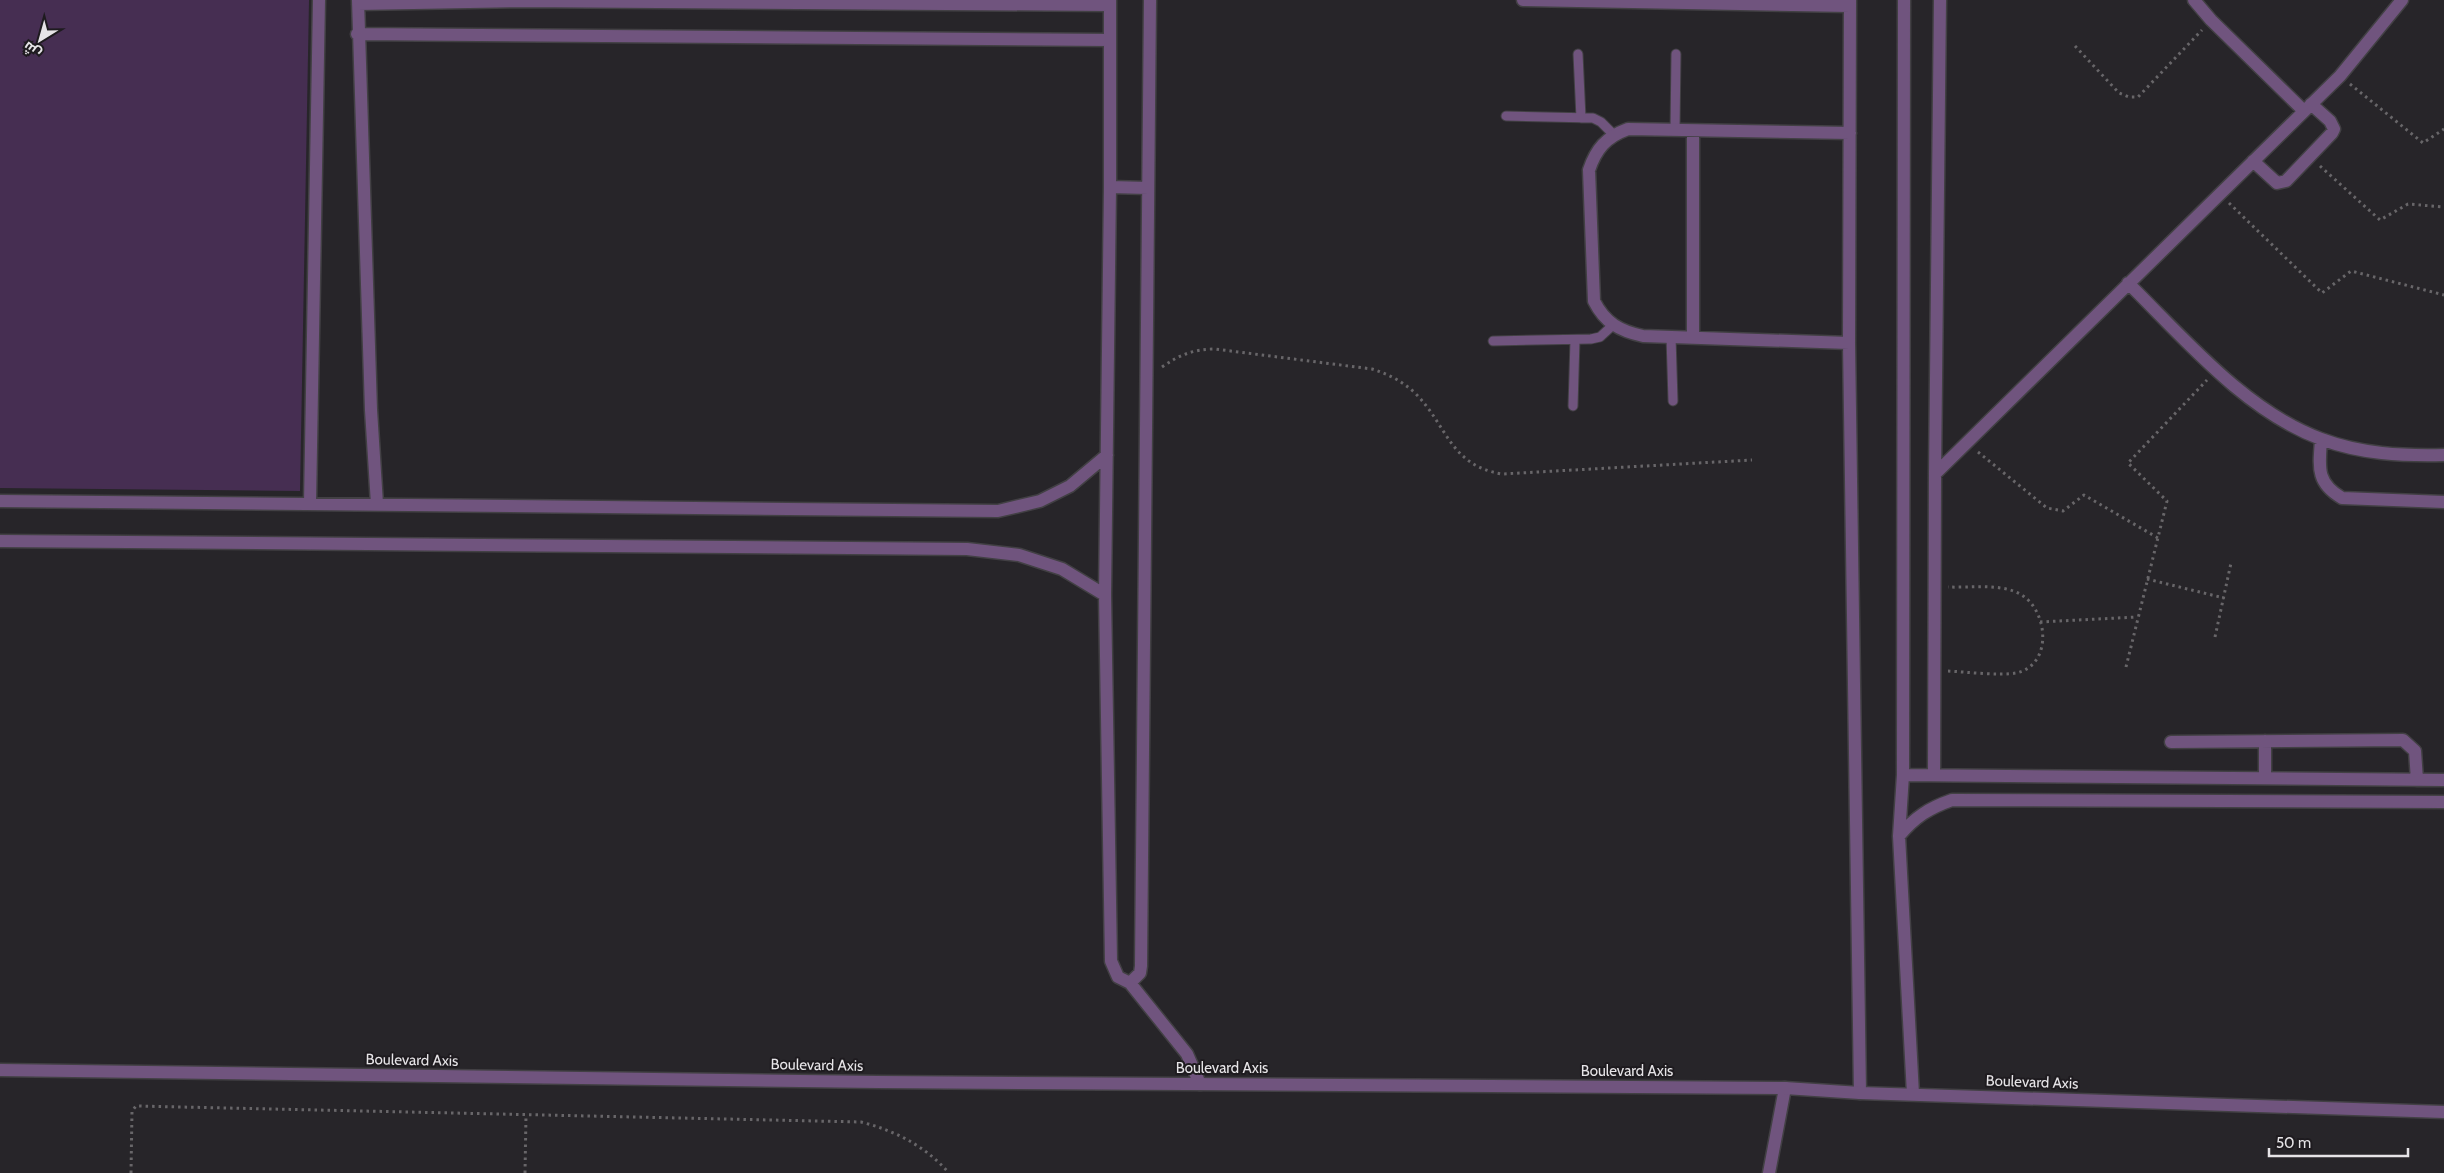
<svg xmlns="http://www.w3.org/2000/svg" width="2444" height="1173" font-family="Cabin,Cairo,sans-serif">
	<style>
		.green { fill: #462e52 }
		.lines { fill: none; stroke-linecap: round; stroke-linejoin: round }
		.service-casing { stroke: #424044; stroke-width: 11 }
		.minor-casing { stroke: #424044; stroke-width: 15 }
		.tertiary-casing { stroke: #424044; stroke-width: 15 }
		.path { stroke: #686669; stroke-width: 3; stroke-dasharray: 2.5 4; stroke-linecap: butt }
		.service { stroke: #70547e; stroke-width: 9 }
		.minor { stroke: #70547e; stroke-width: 12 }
		.tertiary { stroke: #70547e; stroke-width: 12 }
		.labels { text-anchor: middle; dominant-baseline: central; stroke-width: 4; stroke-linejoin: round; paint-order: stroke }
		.street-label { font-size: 15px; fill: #e6e4e7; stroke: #1e1b1f }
	</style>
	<rect width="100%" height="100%" fill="#272529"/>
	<path class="green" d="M0,0H309L300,491L0,488Z"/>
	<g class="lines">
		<g class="service-casing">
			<path id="service" d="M1578,54L1581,118
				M1506,116L1593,118L1601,122L1614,135
				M1675,130L1676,54
				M1671,337L1673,401
				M1493,341L1591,339L1600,337L1613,325
				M1573,406L1575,340"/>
		</g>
		<g class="minor-casing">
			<path id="minor" d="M358,0L371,410L377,504
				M1110,0V187L1105,595L1111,961L1118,977L1130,983L1187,1054L1200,1084
				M1523,0L1850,6
				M1850,0L1849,343L1860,1093
				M1904,0L1903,775L1899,836L1913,1094
				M2194,0L2211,20L2304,111
				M358,4L519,1L1110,5
				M357,34L1109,40
				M1693,131V338
				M2253,161L2277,183L2286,181L2332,133L2334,129L2330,121L2311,104
				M1110,187L1148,188
				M2128,283C2184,338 2245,411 2321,439C2361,454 2402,456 2444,455
				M1849,343L1643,336C1620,331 1605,323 1594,301L1589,170C1596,149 1606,137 1628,129L1850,133
				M2321,440C2319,467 2316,483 2342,498L2444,502
				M1935,474L2340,76L2402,0
				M0,501L998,511L1040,501L1070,486L1107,455
				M310,503L319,0
				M0,541L967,549L1019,555L1062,569L1105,595
				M2265,741V777
				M2171,742L2403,740L2415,751L2417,780
				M1934,774L1935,474L1940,0
				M1903,775L2444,780
				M1899,836C1915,817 1929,808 1952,800L2444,802
				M1130,983L1140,973L1141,966L1150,0
				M1769,1173L1785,1088"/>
		</g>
		<g class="tertiary-casing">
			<path id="tertiary" d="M0,1070L878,1082L1785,1088L1860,1093L2444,1112"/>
		</g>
		<path class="path" d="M2075,46L2119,93L2129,97H2138L2202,30
			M2350,84L2423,143L2444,129
			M2320,166L2380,220L2408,204L2444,207
			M2229,203L2322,293L2351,271L2444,295
			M1162,367C1179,355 1194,349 1215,349L1372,369C1388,374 1402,381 1415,393C1448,426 1449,465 1502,474L1752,460
			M1978,452L2047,508L2063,511L2084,495L2158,538
			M2147,579L2224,598
			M2040,622L2137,617
			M2215,637L2231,563
			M2126,667L2167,501L2128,463L2207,380
			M1948,671C1967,672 1999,676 2016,673C2054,665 2048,609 2020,594C2000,583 1970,588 1948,587
			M131,1173L132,1111L136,1106L861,1122C896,1131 925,1146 949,1173
			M525,1173L526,1115"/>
		<use href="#service" class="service"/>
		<use href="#minor" class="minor"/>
		<use href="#tertiary" class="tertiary"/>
	</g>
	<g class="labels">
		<g class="street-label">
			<text transform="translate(412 1060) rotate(1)">Boulevard Axis</text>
			<text transform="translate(817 1065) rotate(1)">Boulevard Axis</text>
			<text x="1222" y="1068">Boulevard Axis</text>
			<text x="1627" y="1071">Boulevard Axis</text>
			<text transform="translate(2032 1082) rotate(2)">Boulevard Axis</text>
		</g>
	</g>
	<g transform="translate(40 40) rotate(217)" stroke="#1e1b1f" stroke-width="4" paint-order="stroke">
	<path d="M0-4L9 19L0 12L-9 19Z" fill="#e6e4e7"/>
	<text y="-8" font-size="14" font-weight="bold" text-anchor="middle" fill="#e6e4e7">ش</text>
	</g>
	<path d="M2269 1148v8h139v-8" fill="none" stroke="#e6e4e7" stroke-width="2.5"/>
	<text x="2276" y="1148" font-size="15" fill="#e6e4e7" stroke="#1e1b1f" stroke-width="4" paint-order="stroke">50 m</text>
</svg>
